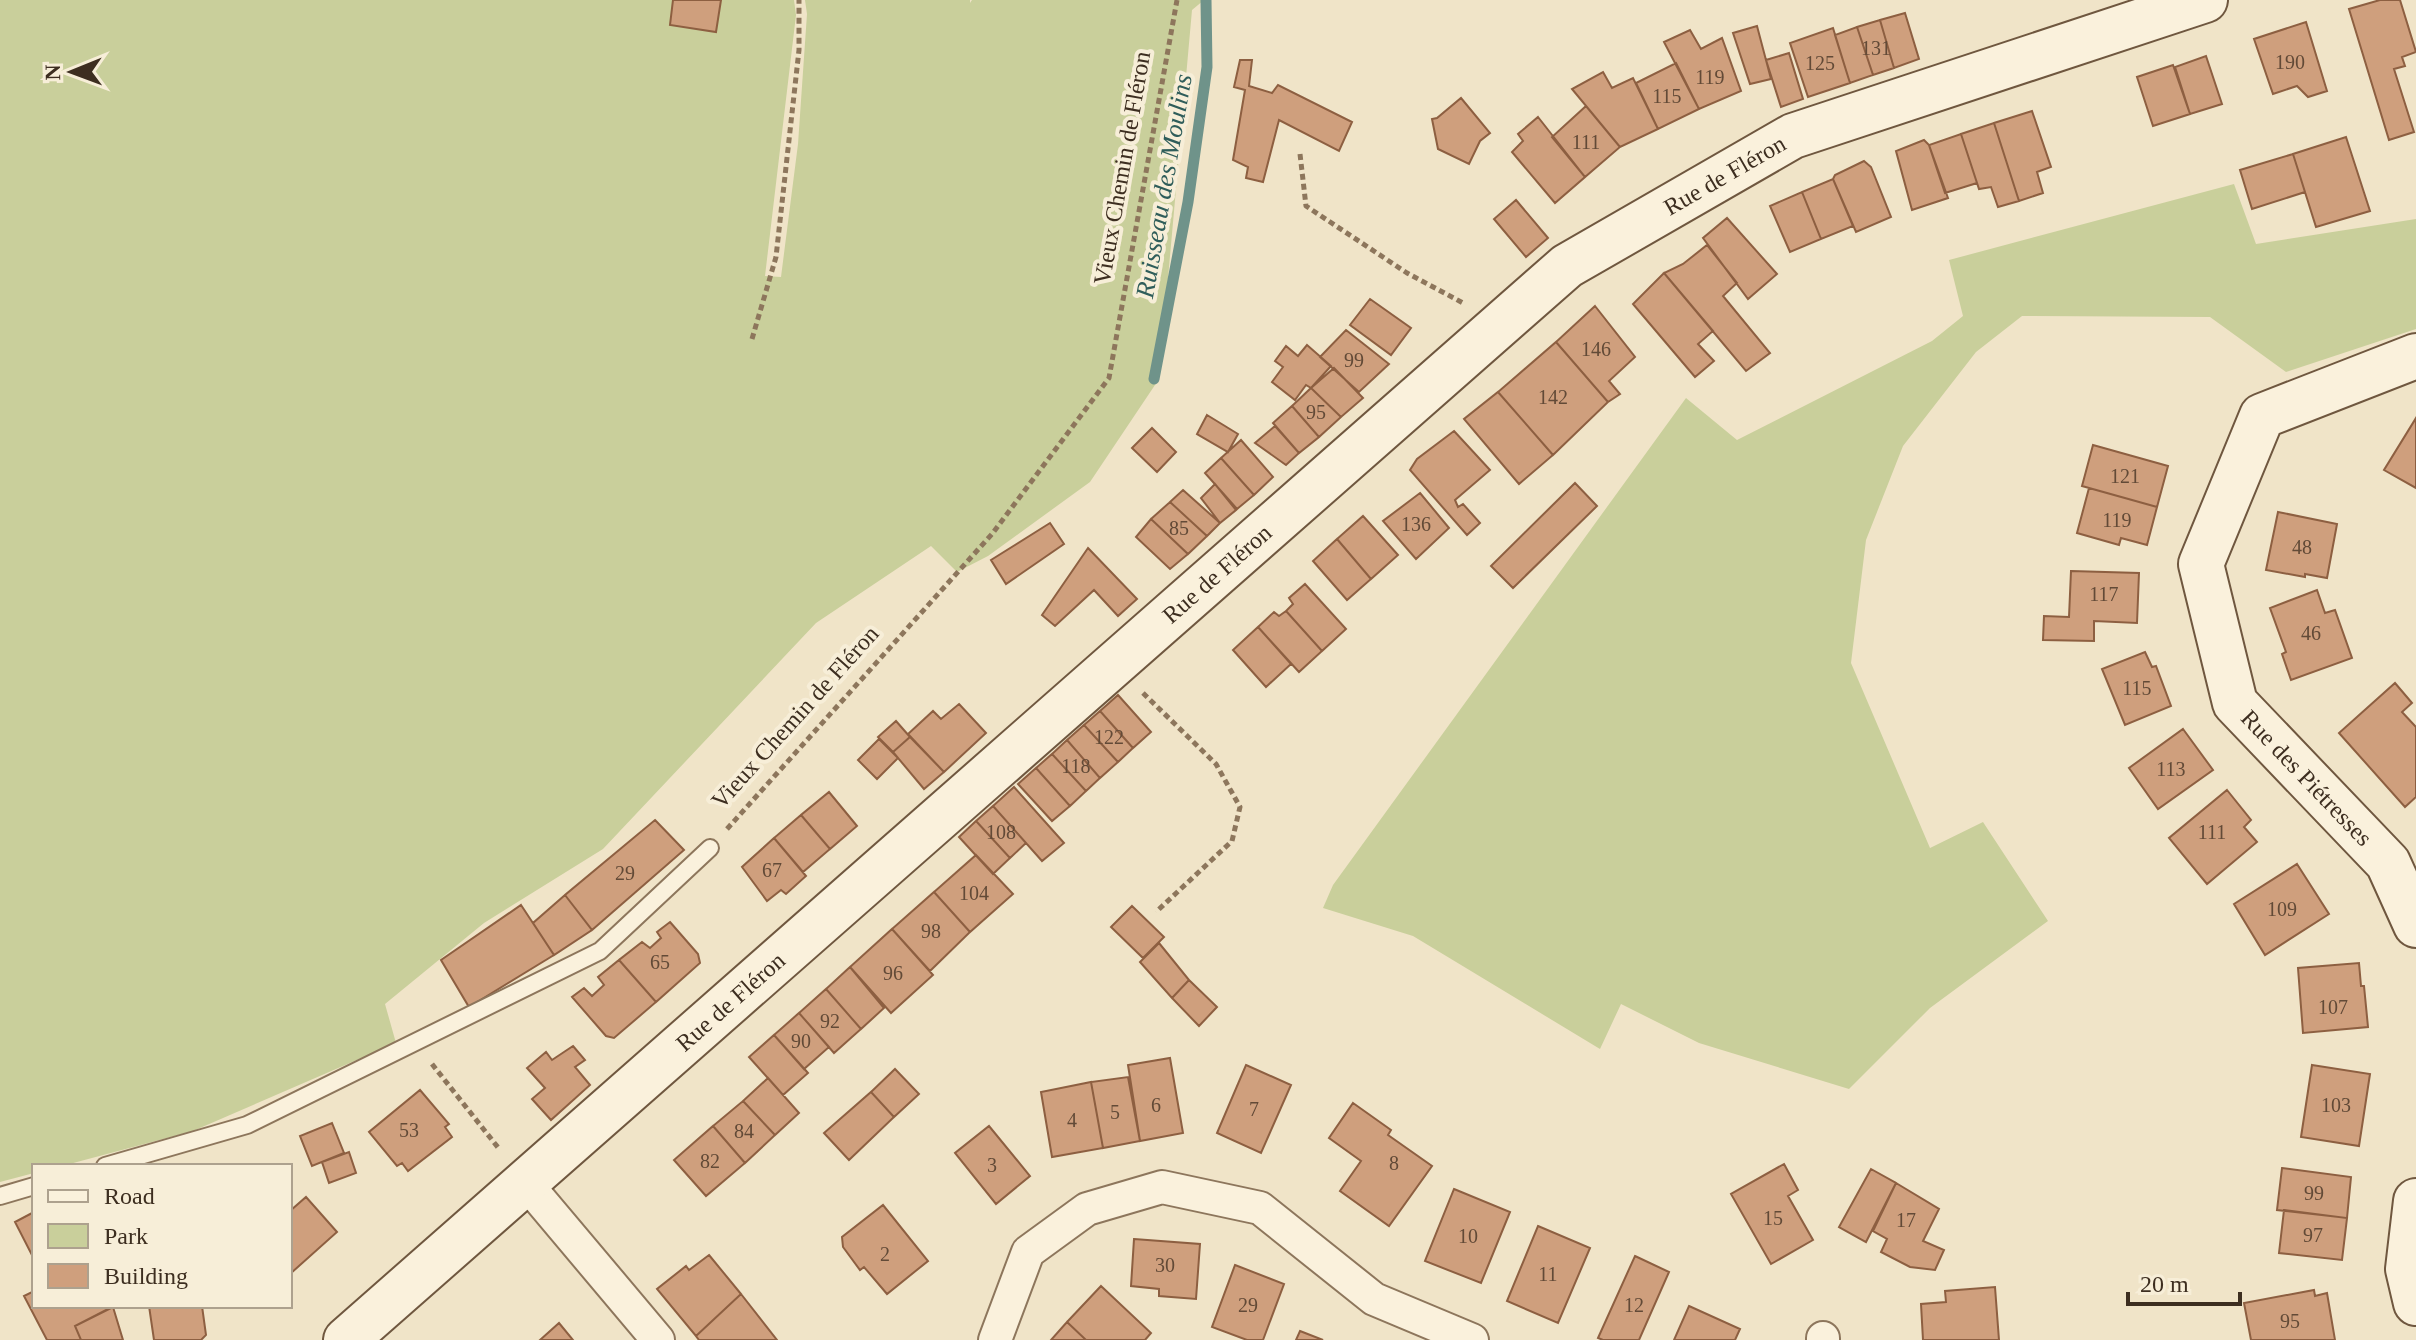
<svg xmlns="http://www.w3.org/2000/svg" width="2416" height="1340" font-family="Georgia,serif">
	<style>
		.green { fill: #c9cf9b }
		.lines { fill: none; stroke-linecap: round; stroke-linejoin: round }
		.stream { stroke: #6f938a; stroke-width: 11 }
		.building { fill: #cf9f7d; stroke: #8d5f41; stroke-width: 2 }
		.lane-casing { stroke: #8d765c; stroke-width: 20 }
		.street-casing { stroke: #8d765c; stroke-width: 36 }
		.secondary-casing { stroke: #6f573f; stroke-width: 48 }
		.path { stroke: #8d765c; stroke-width: 5; stroke-dasharray: 6 4; stroke-linecap: butt }
		.lane { stroke: #faf1dc; stroke-width: 16 }
		.street { stroke: #faf1dc; stroke-width: 32 }
		.secondary { stroke: #faf1dc; stroke-width: 44 }
		.labels { text-anchor: middle; dominant-baseline: central; stroke-width: 8; stroke-linejoin: round; paint-order: stroke }
		.number-label { font-size: 20px; fill: #624a37 }
		.street-label { font-size: 24px; fill: #3d2e20; stroke: #f7eed8 }
		.water-label { font-size: 26px; font-style: italic; fill: #2f5d5a; stroke: #f7eed8 }
	</style>
	<rect width="100%" height="100%" fill="#f0e4c8"/>
	<path class="green" d="M0,0H794L796,15L765,276L781,277L798,144L807,14L805,0H970V3L972,0H1204L1192,10L1159,379L1090,482L988,556L957,572L931,546L816,623L603,849L484,923L385,1004L396,1043L193,1131L62,1166H34V1173L0,1182Z
		M2234,184L2256,244L2416,219V329L2286,372L2210,317L2022,316L1976,352L1903,446L1866,540L1851,663L1930,848L1983,822L2048,921L1930,1008L1849,1089L1699,1043L1621,1004L1600,1049L1413,936L1323,908L1333,885L1686,398L1737,440L1932,341L1963,316L1949,260Z"/>
	<g class="lines">
		<path class="stream" d="M1154,379L1188,202L1207,67L1206,0"/>
	</g>
	<path class="building" d="M673,0H721L716,32L670,25Z
		M2380,0H2400L2416,52L2402,57L2405,66L2394,69L2414,132L2389,140L2349,9Z
		M1905,13L1919,59L1894,68L1880,20Z
		M1880,20L1894,68L1873,75L1857,27Z
		M2306,22L2327,91L2308,97L2297,86L2273,94L2254,39Z
		M1757,26L1771,79L1750,84L1733,33Z
		M1857,27L1873,75L1850,83L1835,35Z
		M1833,28L1850,83L1808,97L1790,43Z
		M1690,30L1701,49L1722,38L1741,91L1699,109L1664,42Z
		M1789,53L1803,99L1781,107L1766,60Z
		M2206,56L2222,104L2190,114L2175,67Z
		M1240,60H1252L1249,86L1272,93L1278,85L1352,122L1339,151L1279,120L1263,182L1246,178L1248,167L1233,160L1245,90L1234,87Z
		M1676,63L1699,109L1658,129L1636,83Z
		M2173,65L2190,114L2153,126L2137,77Z
		M1603,72L1612,88L1633,78L1658,129L1620,147L1572,89Z
		M1461,98L1490,133L1480,141L1469,164L1438,149L1432,119L1437,118Z
		M1586,106L1620,147L1585,177L1552,137Z
		M2032,111L2051,167L2037,172L2043,193L2019,201L1994,123Z
		M1538,117L1585,177L1555,203L1512,152L1523,141L1518,134Z
		M1994,123L2019,201L1998,207L1991,187L1979,189L1961,134Z
		M1961,134L1977,183L1945,193L1929,145Z
		M2346,137L2370,211L2316,227L2293,154Z
		M1924,140L1929,145L1948,198L1912,210L1896,151Z
		M2293,154L2305,192L2252,209L2240,170Z
		M1864,161L1871,167L1891,217L1856,232L1833,179L1835,175Z
		M1833,179L1853,226L1821,239L1802,192Z
		M1802,192L1821,239L1790,252L1770,206Z
		M1516,200L1548,238L1526,257L1494,219Z
		M1727,218L1777,274L1748,299L1703,238Z
		M1707,245L1737,283L1723,296L1770,353L1746,371L1664,273L1683,264Z
		M1664,273L1713,331L1698,344L1714,361L1695,377L1633,304Z
		M1370,299L1411,328L1391,355L1350,325Z
		M1595,306L1635,357L1609,381L1620,394L1608,402L1556,342Z
		M1346,330L1389,364L1359,392L1320,357Z
		M1556,342L1608,402L1553,455L1498,392Z
		M1307,345L1331,366L1311,388L1306,385L1295,400L1272,382L1283,367L1275,361L1286,346L1298,356Z
		M1334,368L1363,398L1341,417L1311,388Z
		M1311,388L1341,417L1319,437L1292,406Z
		M1498,392L1553,455L1519,484L1464,419Z
		M1292,406L1319,437L1299,453L1273,423Z
		M1207,415L1238,434L1228,452L1197,434Z
		M2416,418V488L2384,470Z
		M1275,426L1299,453L1286,465L1255,443Z
		M1152,428L1176,452L1157,472L1132,448Z
		M1454,431L1490,470L1455,500L1458,507L1463,504L1480,523L1467,535L1410,470L1417,459Z
		M1241,440L1273,477L1254,495L1221,458Z
		M2093,445L2168,466L2157,507L2082,486Z
		M1221,458L1254,495L1237,509L1205,473Z
		M1575,483L1597,506L1513,588L1491,566Z
		M1215,484L1236,510L1220,523L1201,498Z
		M2089,488L2157,507L2147,545L2121,538L2119,545L2077,533Z
		M1183,490L1220,523L1207,536L1170,502Z
		M1420,493L1449,528L1416,559L1383,521Z
		M1170,502L1207,536L1188,554L1151,519Z
		M2278,512L2337,524L2327,578L2305,574V577L2266,570Z
		M1363,516L1398,555L1371,579L1337,539Z
		M1151,519L1188,554L1170,569L1136,537Z
		M1050,523L1064,544L1006,584L991,560Z
		M1337,539L1371,579L1347,600L1313,561Z
		M1088,548L1137,599L1118,616L1094,590L1055,626L1042,615Z
		M2071,571L2139,573L2137,623L2094,621V641L2043,640L2044,616L2069,617Z
		M1305,584L1346,629L1322,651L1286,611L1293,604L1289,598Z
		M2317,590L2325,613L2335,610L2352,658L2291,680L2282,654L2286,652L2270,608Z
		M1286,611L1322,651L1299,672L1258,627L1274,612L1279,616Z
		M1258,627L1291,664L1266,687L1233,650Z
		M2145,652L2152,667L2156,666L2171,706L2125,725L2102,669Z
		M2395,683L2412,703L2402,712L2416,727V797L2405,807L2339,733Z
		M1118,695L1151,732L1133,748L1100,711Z
		M959,704L986,733L944,772L908,734L933,711L941,719Z
		M1100,711L1133,748L1118,762L1084,725Z
		M896,721L910,737L893,752L878,737Z
		M1084,725L1118,762L1100,778L1067,740Z
		M2183,729L2213,770L2158,809L2129,768Z
		M910,737L944,772L924,789L893,752Z
		M879,739L898,758L877,779L858,760Z
		M1067,740L1100,778L1086,791L1052,754Z
		M1052,754L1086,791L1070,806L1036,768Z
		M1036,768L1070,806L1052,821L1018,784Z
		M1014,787L1064,843L1042,861L993,806Z
		M2227,790L2251,820L2244,827L2257,842L2207,884L2169,838Z
		M829,792L857,826L830,849L801,815Z
		M993,806L1026,843L1010,858L976,821Z
		M801,815L830,849L803,872L774,838Z
		M655,820L684,850L592,930L565,895Z
		M976,821L1010,858L993,874L959,837Z
		M774,838L806,876L786,894L781,890L767,901L742,867Z
		M976,855L1013,894L970,932L934,892Z
		M2297,864L2329,914L2265,955L2234,904Z
		M934,892L970,932L930,971L892,929Z
		M565,895L592,930L554,955L533,923Z
		M521,905L554,955L469,1007L441,960Z
		M1132,906L1164,937L1143,958L1111,927Z
		M670,922L698,954L700,963L656,1002L619,960L642,942L650,948L661,938L657,932Z
		M892,929L933,975L891,1013L850,967Z
		M1159,943L1189,980L1172,998L1140,962Z
		M619,960L656,1002L614,1038L606,1036L572,997L584,988L592,996L604,985L598,977Z
		M2359,963L2361,986H2364L2368,1027L2303,1033L2298,968Z
		M850,967L884,1008L861,1029L826,989Z
		M1189,980L1217,1007L1199,1026L1172,998Z
		M826,989L861,1029L834,1053L799,1013Z
		M799,1013L829,1047L804,1069L774,1035Z
		M774,1035L808,1073L783,1095L749,1057Z
		M573,1046L585,1060L575,1067L590,1085L551,1120L532,1099L545,1088L527,1068L546,1052L552,1060Z
		M1170,1058L1183,1133L1140,1141L1128,1065Z
		M1246,1065L1291,1085L1261,1153L1217,1133Z
		M2312,1065L2370,1074L2359,1146L2301,1137Z
		M895,1069L919,1094L894,1117L871,1092Z
		M1128,1077L1140,1141L1103,1148L1091,1082Z
		M768,1078L799,1113L775,1135L743,1101Z
		M1091,1082L1103,1148L1052,1157L1041,1092Z
		M420,1090L449,1124L445,1127L452,1137L408,1171L402,1163L397,1166L369,1132Z
		M871,1092L894,1117L849,1160L824,1133Z
		M743,1101L775,1135L745,1163L713,1126Z
		M1353,1103L1391,1130L1388,1135L1432,1166L1389,1226L1340,1191L1361,1161L1329,1138Z
		M332,1123L344,1153L312,1166L300,1136Z
		M713,1126L745,1163L706,1196L674,1160Z
		M989,1126L1030,1176L996,1204L955,1153Z
		M349,1152L356,1173L329,1183L322,1162Z
		M1784,1164L1798,1190L1788,1196L1813,1240L1771,1264L1731,1194Z
		M2282,1168L2351,1177L2347,1218L2277,1210Z
		M1871,1169L1896,1183L1866,1242L1839,1227Z
		M1896,1183L1939,1209L1923,1241L1944,1250L1935,1270L1910,1267L1881,1252L1887,1239L1873,1231Z
		M1454,1189L1510,1212L1481,1283L1425,1261Z
		M306,1197L337,1232L290,1274V1211Z
		M883,1205L928,1261L887,1294L864,1267L860,1270L843,1247L842,1237Z
		M2284,1210L2347,1218L2342,1260L2279,1253Z
		M34,1212V1259L15,1222Z
		M1538,1226L1590,1248L1558,1323L1507,1301Z
		M1134,1239L1200,1244L1196,1299L1159,1296V1289L1131,1286Z
		M709,1255L741,1294L696,1336L657,1289L686,1266L689,1270Z
		M1635,1256L1669,1272L1639,1340H1603L1598,1338Z
		M1235,1265L1284,1284L1263,1340H1247L1212,1327Z
		M1101,1286L1151,1333L1145,1340H1086L1067,1322Z
		M1995,1287L1999,1340H1923L1921,1304L1946,1302L1945,1291Z
		M2314,1290L2315,1296L2327,1293L2335,1340H2251L2244,1303Z
		M34,1291V1306H114L75,1326L81,1340H47L24,1296Z
		M741,1294L777,1340H699L696,1336Z
		M149,1306H202L206,1335L201,1340H154Z
		M1689,1306L1740,1329L1735,1340H1674Z
		M113,1307L123,1340H81L75,1326Z
		M1067,1322L1086,1340H1051Z
		M559,1323L573,1340H540Z
		M1300,1331L1323,1340H1296Z"/>
	<g class="lines">
		<g class="lane-casing">
			<path id="lane" d="M105,1166L247,1125L600,951L710,848
				M0,1196L34,1186"/>
		</g>
		<g class="street-casing">
			<path id="street" d="M525,1182L658,1340
				M995,1340L1028,1252L1087,1209L1162,1187L1260,1208L1374,1299L1472,1340
				M1823,1340V1338"/>
		</g>
		<g class="secondary-casing">
			<g id="secondary">
				<path id="s1" d="M2416,356L2262,416L2201,564L2235,703L2388,863L2416,925"/>
				<path d="M2416,1201L2408,1269L2416,1303"/>
				<path id="s2" d="M346,1340L1567,266L1793,136L2205,0"/>
			</g>
		</g>
		<path class="path" d="M1300,154L1306,206L1407,273L1465,304
			M752,339L776,257L799,50V0
			M1143,693L1216,764L1240,807L1232,841L1156,912
			M727,829L992,534L1109,378L1177,0
			M432,1064L500,1150"/>
		<use href="#lane" class="lane"/>
		<use href="#street" class="street"/>
		<use href="#secondary" class="secondary"/>
	</g>
	<g class="labels">
		<g class="number-label">
			<text x="1876" y="48">131</text>
			<text x="2290" y="62">190</text>
			<text x="1820" y="63">125</text>
			<text x="1710" y="77">119</text>
			<text x="1667" y="96">115</text>
			<text x="1586" y="142">111</text>
			<text x="1596" y="349">146</text>
			<text x="1354" y="360">99</text>
			<text x="1553" y="397">142</text>
			<text x="1316" y="412">95</text>
			<text x="2125" y="476">121</text>
			<text x="2117" y="520">119</text>
			<text x="1416" y="524">136</text>
			<text x="1179" y="528">85</text>
			<text x="2302" y="547">48</text>
			<text x="2104" y="594">117</text>
			<text x="2311" y="633">46</text>
			<text x="2137" y="688">115</text>
			<text x="1109" y="737">122</text>
			<text x="1076" y="766">118</text>
			<text x="2171" y="769">113</text>
			<text x="1001" y="832">108</text>
			<text x="2212" y="832">111</text>
			<text x="772" y="870">67</text>
			<text x="625" y="873">29</text>
			<text x="974" y="893">104</text>
			<text x="2282" y="909">109</text>
			<text x="931" y="931">98</text>
			<text x="660" y="962">65</text>
			<text x="893" y="973">96</text>
			<text x="2333" y="1007">107</text>
			<text x="830" y="1021">92</text>
			<text x="801" y="1041">90</text>
			<text x="1156" y="1105">6</text>
			<text x="2336" y="1105">103</text>
			<text x="1254" y="1109">7</text>
			<text x="1115" y="1112">5</text>
			<text x="1072" y="1120">4</text>
			<text x="409" y="1130">53</text>
			<text x="744" y="1131">84</text>
			<text x="710" y="1161">82</text>
			<text x="1394" y="1163">8</text>
			<text x="992" y="1165">3</text>
			<text x="2314" y="1193">99</text>
			<text x="1773" y="1218">15</text>
			<text x="1906" y="1220">17</text>
			<text x="2313" y="1235">97</text>
			<text x="1468" y="1236">10</text>
			<text x="885" y="1254">2</text>
			<text x="1165" y="1265">30</text>
			<text x="1548" y="1274">11</text>
			<text x="1248" y="1305">29</text>
			<text x="1634" y="1305">12</text>
			<text x="2290" y="1321">95</text>
		</g>
		<g class="street-label">
			<text transform="translate(1122 168) rotate(-80)">Vieux Chemin de Fléron</text>
			<text stroke="none"><textPath href="#s2" startOffset="1808">Rue de Fléron</textPath></text>
			<text stroke="none"><textPath href="#s2" startOffset="1160">Rue de Fléron</textPath></text>
			<text transform="translate(795 717) rotate(-48)">Vieux Chemin de Fléron</text>
			<text stroke="none"><textPath href="#s1" startOffset="572">Rue des Piétresses</textPath></text>
			<text stroke="none"><textPath href="#s2" startOffset="512">Rue de Fléron</textPath></text>
		</g>
		<g class="water-label">
			<text transform="translate(1164 186) rotate(-80)">Ruisseau des Moulins</text>
		</g>
	</g>
	<rect x="32" y="1164" width="260" height="144" fill="#f7eed8" stroke="#ada18e" stroke-width="2"/>
	<rect x="48" y="1190" width="40" height="12" fill="#faf1dc" stroke="#ada18e" stroke-width="2"/>
	<text x="104" y="1204" font-size="24" fill="#3d2e20">Road</text>
	<rect x="48" y="1224" width="40" height="24" fill="#c9cf9b" stroke="#ada18e" stroke-width="2"/>
	<text x="104" y="1244" font-size="24" fill="#3d2e20">Park</text>
	<rect x="48" y="1264" width="40" height="24" fill="#cf9f7d" stroke="#ada18e" stroke-width="2"/>
	<text x="104" y="1284" font-size="24" fill="#3d2e20">Building</text>
	<g transform="translate(72 72) rotate(269)" stroke="#f7eed8" stroke-width="6" paint-order="stroke">
	<path d="M0-6L14 30L0 20L-14 30Z" fill="#3d2e20"/>
	<text y="-12" font-size="22" font-weight="bold" text-anchor="middle" fill="#3d2e20">N</text>
	</g>
	<path d="M2128 1292v12h112v-12" fill="none" stroke="#3d2e20" stroke-width="4"/>
	<text x="2140" y="1292" font-size="24" fill="#3d2e20" stroke="#f7eed8" stroke-width="6" paint-order="stroke">20 m</text>
</svg>
